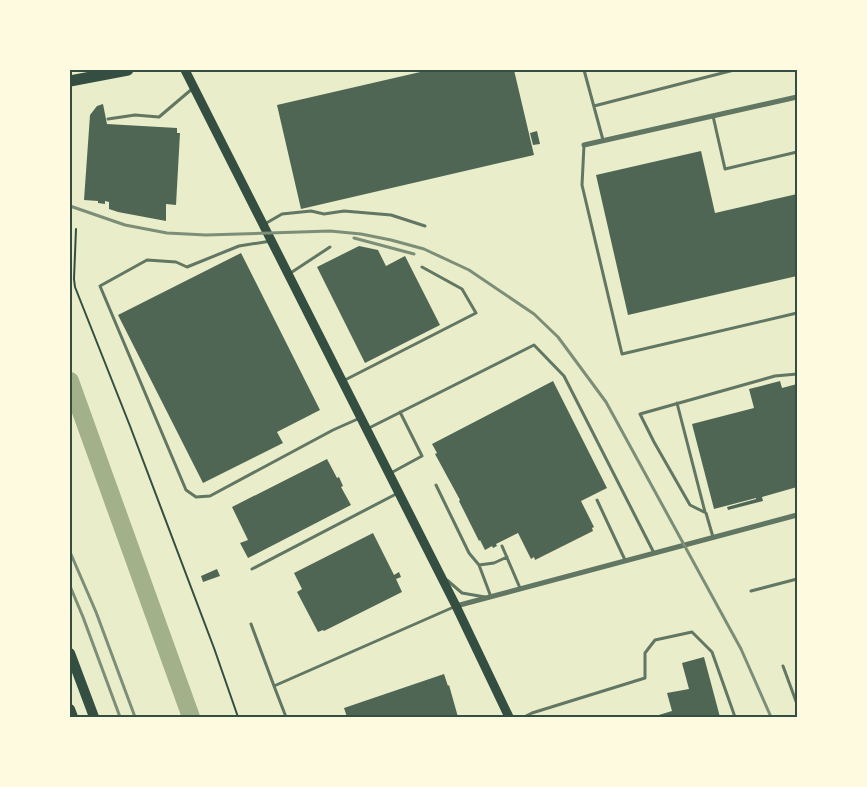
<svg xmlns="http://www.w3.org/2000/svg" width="867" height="787" font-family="'Varela Round',sans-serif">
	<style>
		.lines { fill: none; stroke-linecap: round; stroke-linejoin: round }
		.river { stroke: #a3b18a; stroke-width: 18 }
		.building { fill: #4f6655 }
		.path { stroke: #344e41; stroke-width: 2 }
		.service { stroke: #617663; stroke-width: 3 }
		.minor { stroke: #617663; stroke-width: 5 }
		.secondary { stroke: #344e41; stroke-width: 9 }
		.primary { stroke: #344e41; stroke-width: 10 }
		.motorway { stroke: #344e41; stroke-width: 11 }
		.rail { stroke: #7c8e77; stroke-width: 3 }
		.neatline { fill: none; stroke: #344e41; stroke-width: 2 }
	</style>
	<rect width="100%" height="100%" fill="#e9edc9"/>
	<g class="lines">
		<path class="river" d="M70,381L191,717"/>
	</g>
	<path class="building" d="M429,70H514L534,155L301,209L277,105Z
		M103,104L107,124L177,128V133H180L176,205L166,204V221L118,212L109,209V202L105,201V204L98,203V201L84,200L90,115L97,106Z
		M537,131L540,144L533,145L530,133Z
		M701,151L715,213L797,194V276L628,315L596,175Z
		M359,246L378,250L386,266L405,256L440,325L365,363L317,267Z
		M241,253L320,410L277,432L283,443L203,483L118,315Z
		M553,381L607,488L581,501L594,527L592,528L593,531L535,560L534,557L531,559L518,533L496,544L497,546L493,548L492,546L485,550L480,540L479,541L459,501L460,500L435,454L437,453L432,444Z
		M780,381L782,388L797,384V487L762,497L763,501L728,510L727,507L756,499V498L714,509L692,424L754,408L749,389Z
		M327,459L337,478L339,477L343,486L341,487L351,505L248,558L240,543L248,540L232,507Z
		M373,533L394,575L399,572L401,577L396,579L402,592L324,631L323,630L318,632L297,592L302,589L294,573Z
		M217,569L220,576L203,582L201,576Z
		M704,657L720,717H652L672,711L667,693L689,689L682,663Z
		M444,674L448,686L449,685L458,717H347L344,708Z"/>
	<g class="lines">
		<path class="path" d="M76,229L74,279L75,287L130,426L214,648L238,717"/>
		<path class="service" d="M584,70L603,140
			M594,106L734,70
			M713,116L725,169L797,152
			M108,119L135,115L159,117L192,89
			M584,145L582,185L622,354L797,313
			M263,225L282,214L311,211L324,214L344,211L391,215L425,226
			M271,241L239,246L187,267L176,262L147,260L100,286L186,490L196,497L210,496L333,430L360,418
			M289,274L330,247
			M343,381L476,313L462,289L422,267
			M677,403L705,512
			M367,429L534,345L564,376L654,553
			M389,474L422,456L400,412
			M436,485L469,553L479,565L494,563L507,557
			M597,500L625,560
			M713,537L706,513L690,505L654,442L640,414L775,376L797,374
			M502,546L520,588
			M479,565L491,597
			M252,569L398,493
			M447,580L462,593L485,597
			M751,591L797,579
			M251,624L274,686
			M783,666L797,704
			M286,717L274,686L456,606
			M524,717L532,713L645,678V653L655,640L692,632L712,652L735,717"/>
		<path class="minor" d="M584,145L797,97
			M456,606L797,515"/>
		<path class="secondary" d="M185,70L456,606L509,717"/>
		<path class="primary" d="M70,653L94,717
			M70,709L73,717"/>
		<path class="motorway" d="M70,81L128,70"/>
		<path class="rail" d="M70,206L125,225L167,233L206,235L330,231L361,234L391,240L424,249L469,270L534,314L558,337L606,402L741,649L771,717
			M354,238L414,254
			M70,552L96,612L135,717
			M70,586L83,617L120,717"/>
	</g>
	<rect width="867" height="787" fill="none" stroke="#fefae0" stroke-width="142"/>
	<rect x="71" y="71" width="725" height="645" class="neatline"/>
</svg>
